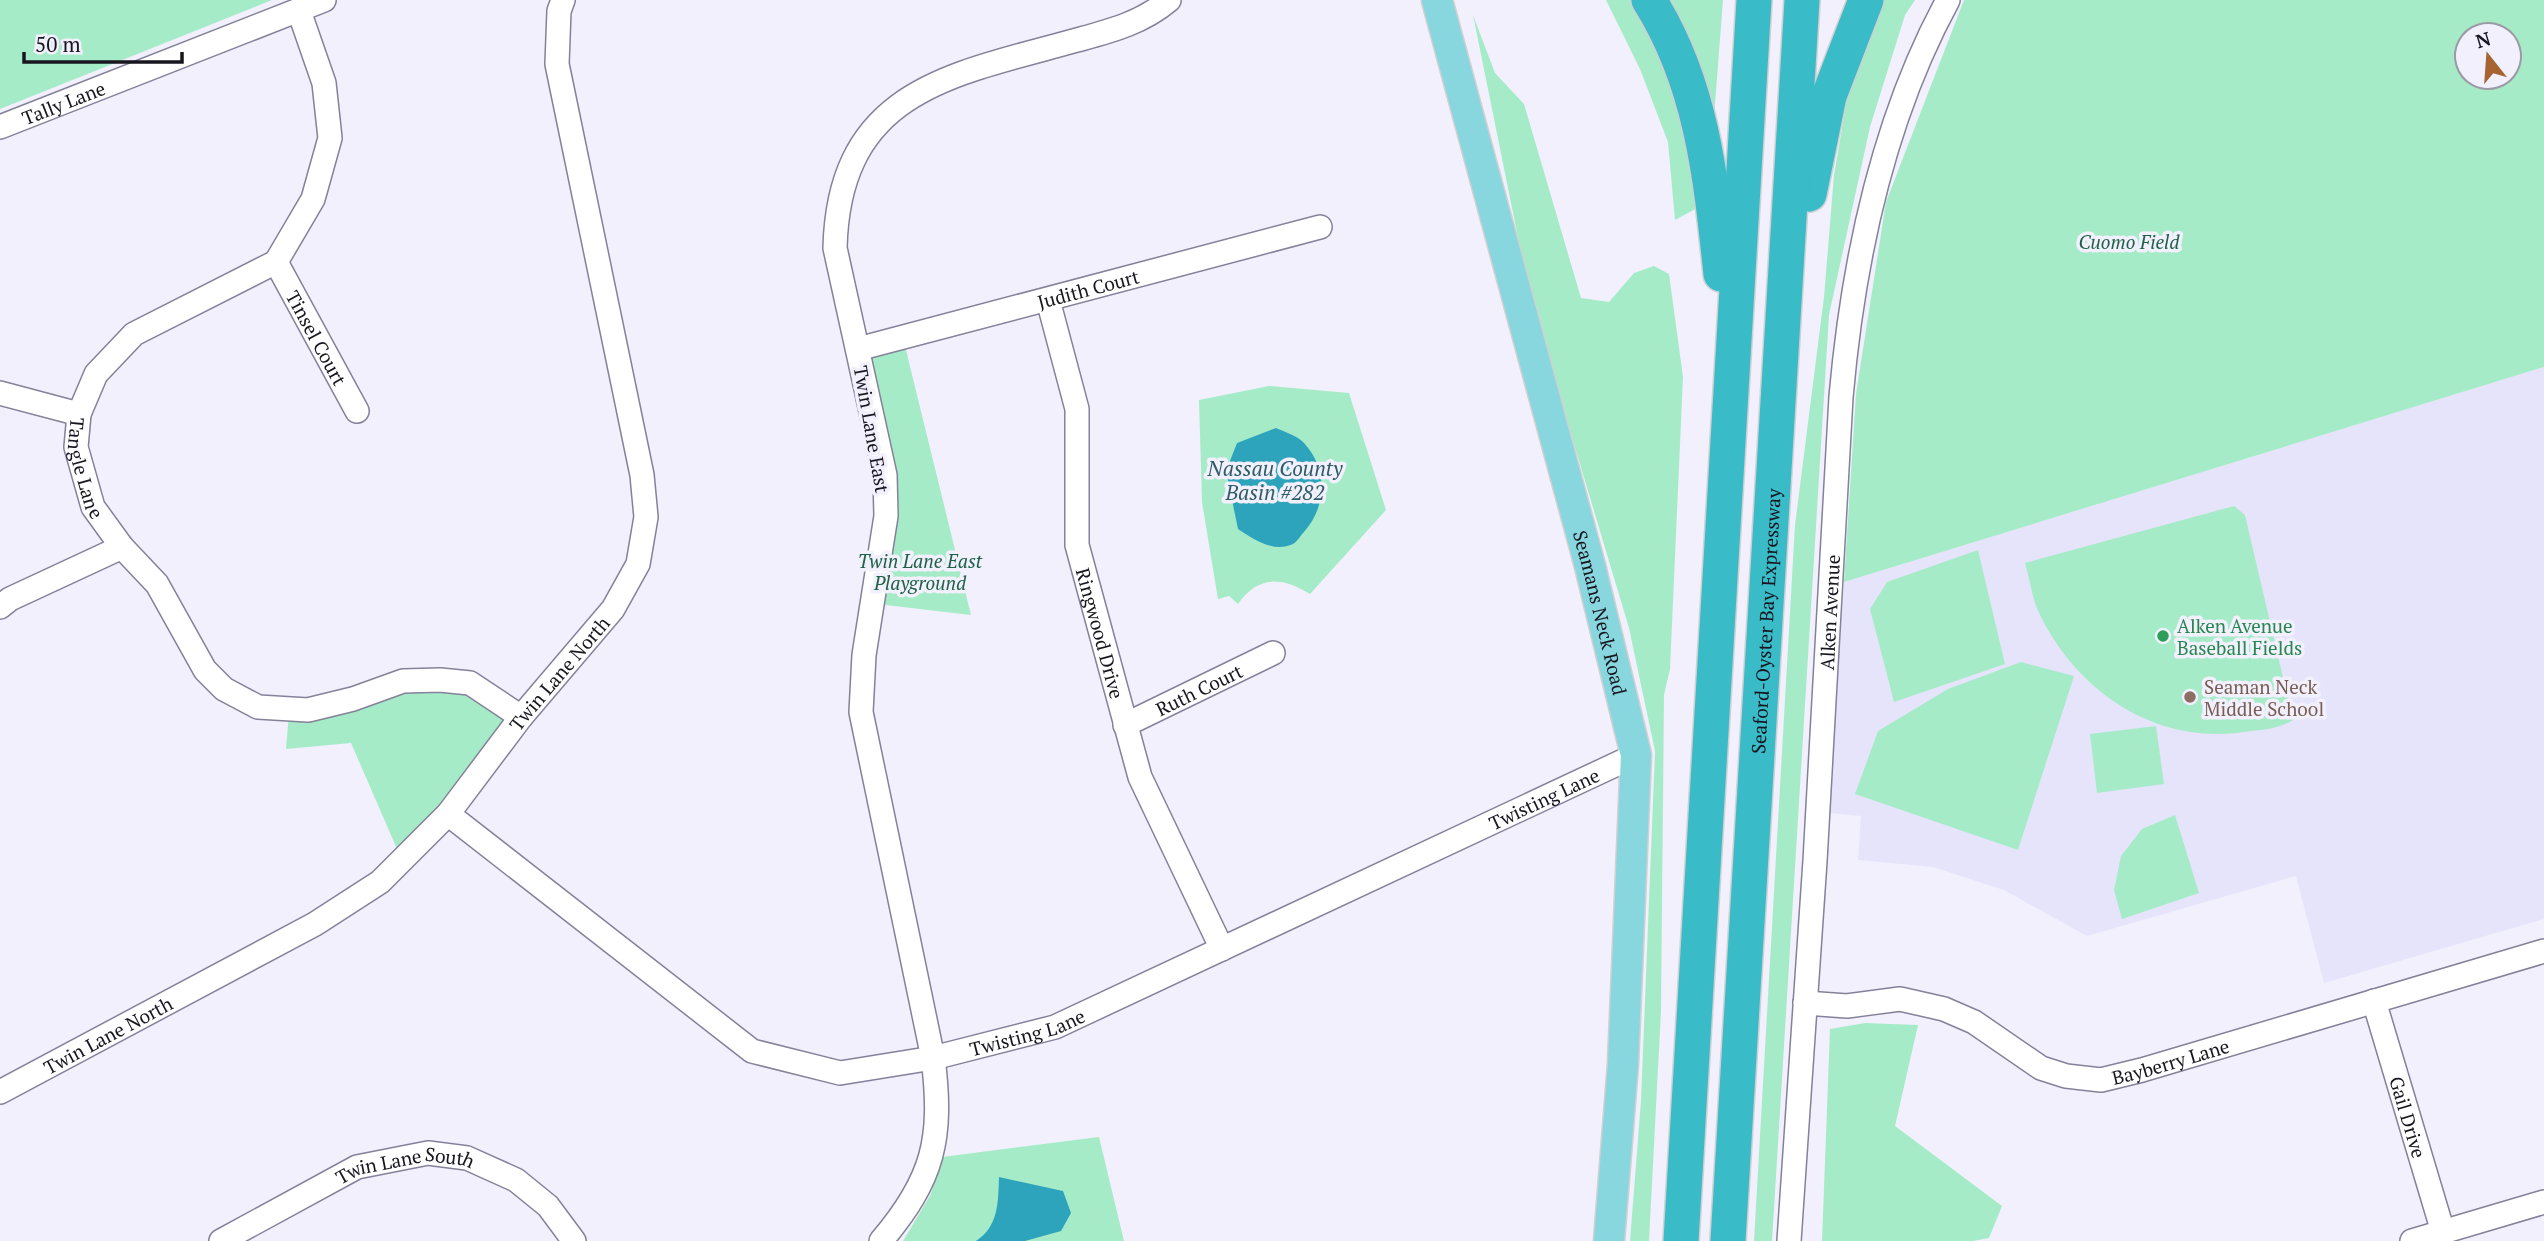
<svg xmlns="http://www.w3.org/2000/svg" width="2544" height="1241" font-family="'PT Serif',serif">
	<style>
		.built { fill: #e6e4fa }
		.green { fill: #a6ebc8; fill-rule: evenodd }
		.water { fill: #2ea4bc }
		.lines { fill: none; stroke-linecap: round; stroke-linejoin: round }
		.minor-casing { stroke: #84819a; stroke-width: 26 }
		.major-casing { stroke: #d1d0d2; stroke-width: 33 }
		.highway-casing { stroke: #d1d0d2; stroke-width: 38 }
		.minor { stroke: #fff; stroke-width: 23 }
		.major { stroke: #88d6de; stroke-width: 30 }
		.highway { stroke: #39bbc8; stroke-width: 35 }
		.leisure-dot { fill: #2e9e5b; stroke: #f1f0fc; stroke-width: 2.5 }
		.education-dot { fill: #8d6e63; stroke: #f1f0fc; stroke-width: 2.5 }
		.labels { text-anchor: middle; dominant-baseline: central; stroke-width: 7; stroke-linejoin: round; paint-order: stroke }
		.street-label { font-size: 19px; fill: #17161f; stroke: #f1f0fc }
		.park-label { font-size: 19px; font-style: italic; fill: #1e6146; stroke: #f1f0fc }
		.leisure-label { font-size: 19px; fill: #27864d; stroke: #f1f0fc; text-anchor: start }
		.education-label { font-size: 19px; fill: #785e54; stroke: #f1f0fc; text-anchor: start }
		.water-label { font-size: 21px; font-style: italic; fill: #2e5d68; stroke: #f1f0fc }
	</style>
	<rect width="100%" height="100%" fill="#f1f0fc"/>
	<path class="built" d="M2544,367V919L2324,983L2296,876L2087,936L2004,890L1933,867L1858,860L1861,816L1828,813L1844,582Z"/>
	<path class="green" d="M0,0H272L0,109Z
		M1606,0H1641L1668,59L1699,207L1675,220L1668,142L1640,69Z
		M1666,0H1723L1713,130Z
		M1884,0H1915L1905,15L1870,127L1829,315L1772,1241H1754L1795,525L1824,297L1834,175L1854,58Z
		M1964,0H2544V367L1844,582L1856,394L1886,202ZM2509,35V77H2467V35Z
		M1473,15L1495,73L1524,104L1581,298L1609,302L1634,273L1654,266L1669,274L1683,377L1670,669L1664,695L1661,1011L1649,1241H1630L1641,1101L1655,751L1629,628L1530,297Z
		M904,342L971,615L877,604L891,522L863,352Z
		M1269,386L1349,393L1386,510L1310,594C1282,577 1258,575 1238,604L1229,596L1218,599L1202,502L1199,400Z
		M2234,506L2245,515L2293,720C2276,731 2256,730 2237,733C2151,742 2077,690 2040,615C2032,599 2030,580 2025,563Z
		M1978,550L2005,664L1894,702L1870,609L1887,582Z
		M2021,662L2074,676L2018,850L1855,794L1878,731L1948,689Z
		M440,682L518,717L401,858L351,743L286,749L289,713Z
		M2156,726L2164,784L2097,793L2090,734Z
		M2175,815L2199,893L2122,919L2114,890L2121,856L2142,829Z
		M1865,1023L1918,1025L1895,1126L2002,1206L1989,1238L1973,1241H1822L1830,1029Z
		M1099,1137L1124,1241H903L931,1194L942,1157Z"/>
	<path class="water" d="M1276,428C1285,432 1298,436 1304,443C1328,469 1327,506 1304,532C1301,535 1297,542 1293,544C1273,553 1253,539 1238,529L1226,471L1237,443Z
		M999,1177L1063,1191L1071,1213L1061,1231L1025,1241H976C999,1226 998,1202 999,1177Z"/>
	<g class="lines">
		<g class="minor-casing">
			<g id="minor">
				<path id="s1" d="M299,11L324,83L330,138L313,199L276,262L134,334L96,374L79,414L76,447L93,507L122,547L157,584L205,670L224,689L258,707L308,710L353,699L403,681L440,680L470,683L521,717"/>
				<path id="s2" d="M0,127L324,0"/>
				<path id="s3" d="M276,262L357,411"/>
				<path id="s4" d="M1048,300L1077,409V545L1140,777L1222,949"/>
				<path id="s5" d="M858,349L1320,227"/>
				<path d="M0,393L79,414"/>
				<path d="M0,607L10,599L122,547"/>
				<path id="s6" d="M1125,725L1273,653"/>
				<path id="s7" d="M448,814L752,1051L840,1073L933,1058L1055,1027L1636,755"/>
				<path id="s8" d="M2374,1001L2443,1232"/>
				<path id="s9" d="M1805,1003L1847,1006L1900,999L1944,1009L1974,1022L2041,1068L2066,1076L2101,1080L2142,1070L2544,951"/>
				<path id="s10" d="M0,1092L315,924L380,882L448,814L521,717L613,609L638,564L646,517L642,475L557,64L559,11L563,0"/>
				<path id="s11" d="M221,1241L357,1167L428,1153L467,1158L516,1180L548,1206L574,1241"/>
				<path d="M881,1241C934,1179 943,1138 933,1058L861,712L864,655L886,516L885,475L835,248C839,89 952,75 1077,40C1110,31 1142,23 1169,0"/>
				<path id="s12" d="M1789,1241L1815,861L1841,397C1853,261 1882,121 1948,0"/>
				<path d="M2412,1241L2544,1202"/>
			</g>
		</g>
		<g class="major-casing">
			<g id="major">
				<path id="s13" d="M1437,0L1590,566L1636,755L1623,1064L1609,1241"/>
			</g>
		</g>
		<g class="highway-casing">
			<g id="highway">
				<path d="M1649,0C1702,84 1711,178 1721,274"/>
				<path d="M1809,194L1829,96L1866,0"/>
				<path d="M1681,1241L1754,0"/>
				<path id="s14" d="M1728,1241L1802,0"/>
			</g>
		</g>
		<use href="#minor" class="minor"/>
		<use href="#major" class="major"/>
		<use href="#highway" class="highway"/>
	</g>
	<circle class="leisure-dot" cx="2163" cy="636" r="7"/>
	<circle class="education-dot" cx="2190" cy="697" r="7"/>
	<g class="labels">
		<g class="street-label">
			<text stroke="none"><textPath href="#s2" startOffset="68">Tally Lane</textPath></text>
			<text stroke="none"><textPath href="#s5" startOffset="238">Judith Court</textPath></text>
			<text stroke="none"><textPath href="#s3" startOffset="86">Tinsel Court</textPath></text>
			<text transform="translate(872 429) rotate(80)">Twin Lane East</text>
			<text stroke="none"><textPath href="#s1" startOffset="581">Tangle Lane</textPath></text>
			<text stroke="none"><textPath href="#s13" startOffset="634">Seamans Neck Road</textPath></text>
			<text stroke="none"><textPath href="#s12" startOffset="630">Alken Avenue</textPath></text>
			<text stroke="none"><textPath href="#s14" startOffset="621">Seaford-Oyster Bay Expressway</textPath></text>
			<text stroke="none"><textPath href="#s4" startOffset="340">Ringwood Drive</textPath></text>
			<text stroke="none"><textPath href="#s10" startOffset="710">Twin Lane North</textPath></text>
			<text stroke="none"><textPath href="#s6" startOffset="82">Ruth Court</textPath></text>
			<text stroke="none"><textPath href="#s7" startOffset="1236">Twisting Lane</textPath></text>
			<text stroke="none"><textPath href="#s7" startOffset="668">Twisting Lane</textPath></text>
			<text stroke="none"><textPath href="#s10" startOffset="122">Twin Lane North</textPath></text>
			<text stroke="none"><textPath href="#s9" startOffset="388">Bayberry Lane</textPath></text>
			<text stroke="none"><textPath href="#s8" startOffset="121">Gail Drive</textPath></text>
			<text stroke="none"><textPath href="#s11" startOffset="203">Twin Lane South</textPath></text>
		</g>
		<g class="park-label">
			<text x="2129" y="241">Cuomo Field</text>
			<text x="920" y="560">Twin Lane East<tspan x="920" dy="22">Playground</tspan></text>
		</g>
		<g class="leisure-label">
			<text x="2177" y="625">Alken Avenue<tspan x="2177" dy="22">Baseball Fields</tspan></text>
		</g>
		<g class="education-label">
			<text x="2204" y="686">Seaman Neck<tspan x="2204" dy="22">Middle School</tspan></text>
		</g>
		<g class="water-label">
			<text x="1275" y="468">Nassau County<tspan x="1275" dy="24">Basin #282</tspan></text>
		</g>
	</g>
	<g transform="translate(2488 56) rotate(343)"><circle r="33" fill="#f1f0fc" stroke="#9a99a4" stroke-width="2"/>
	<path d="M0-5L12 26L0 18L-12 26Z" fill="#a76433"/>
	<text y="-10" font-size="19" font-weight="bold" text-anchor="middle" fill="#17161f">N</text>
	</g>
	<path d="M24 52v10h158v-10" fill="none" stroke="#17161f" stroke-width="3.5"/>
	<text x="35" y="52" font-size="21" fill="#17161f" stroke="#f1f0fc" stroke-width="5" paint-order="stroke">50 m</text>
</svg>
